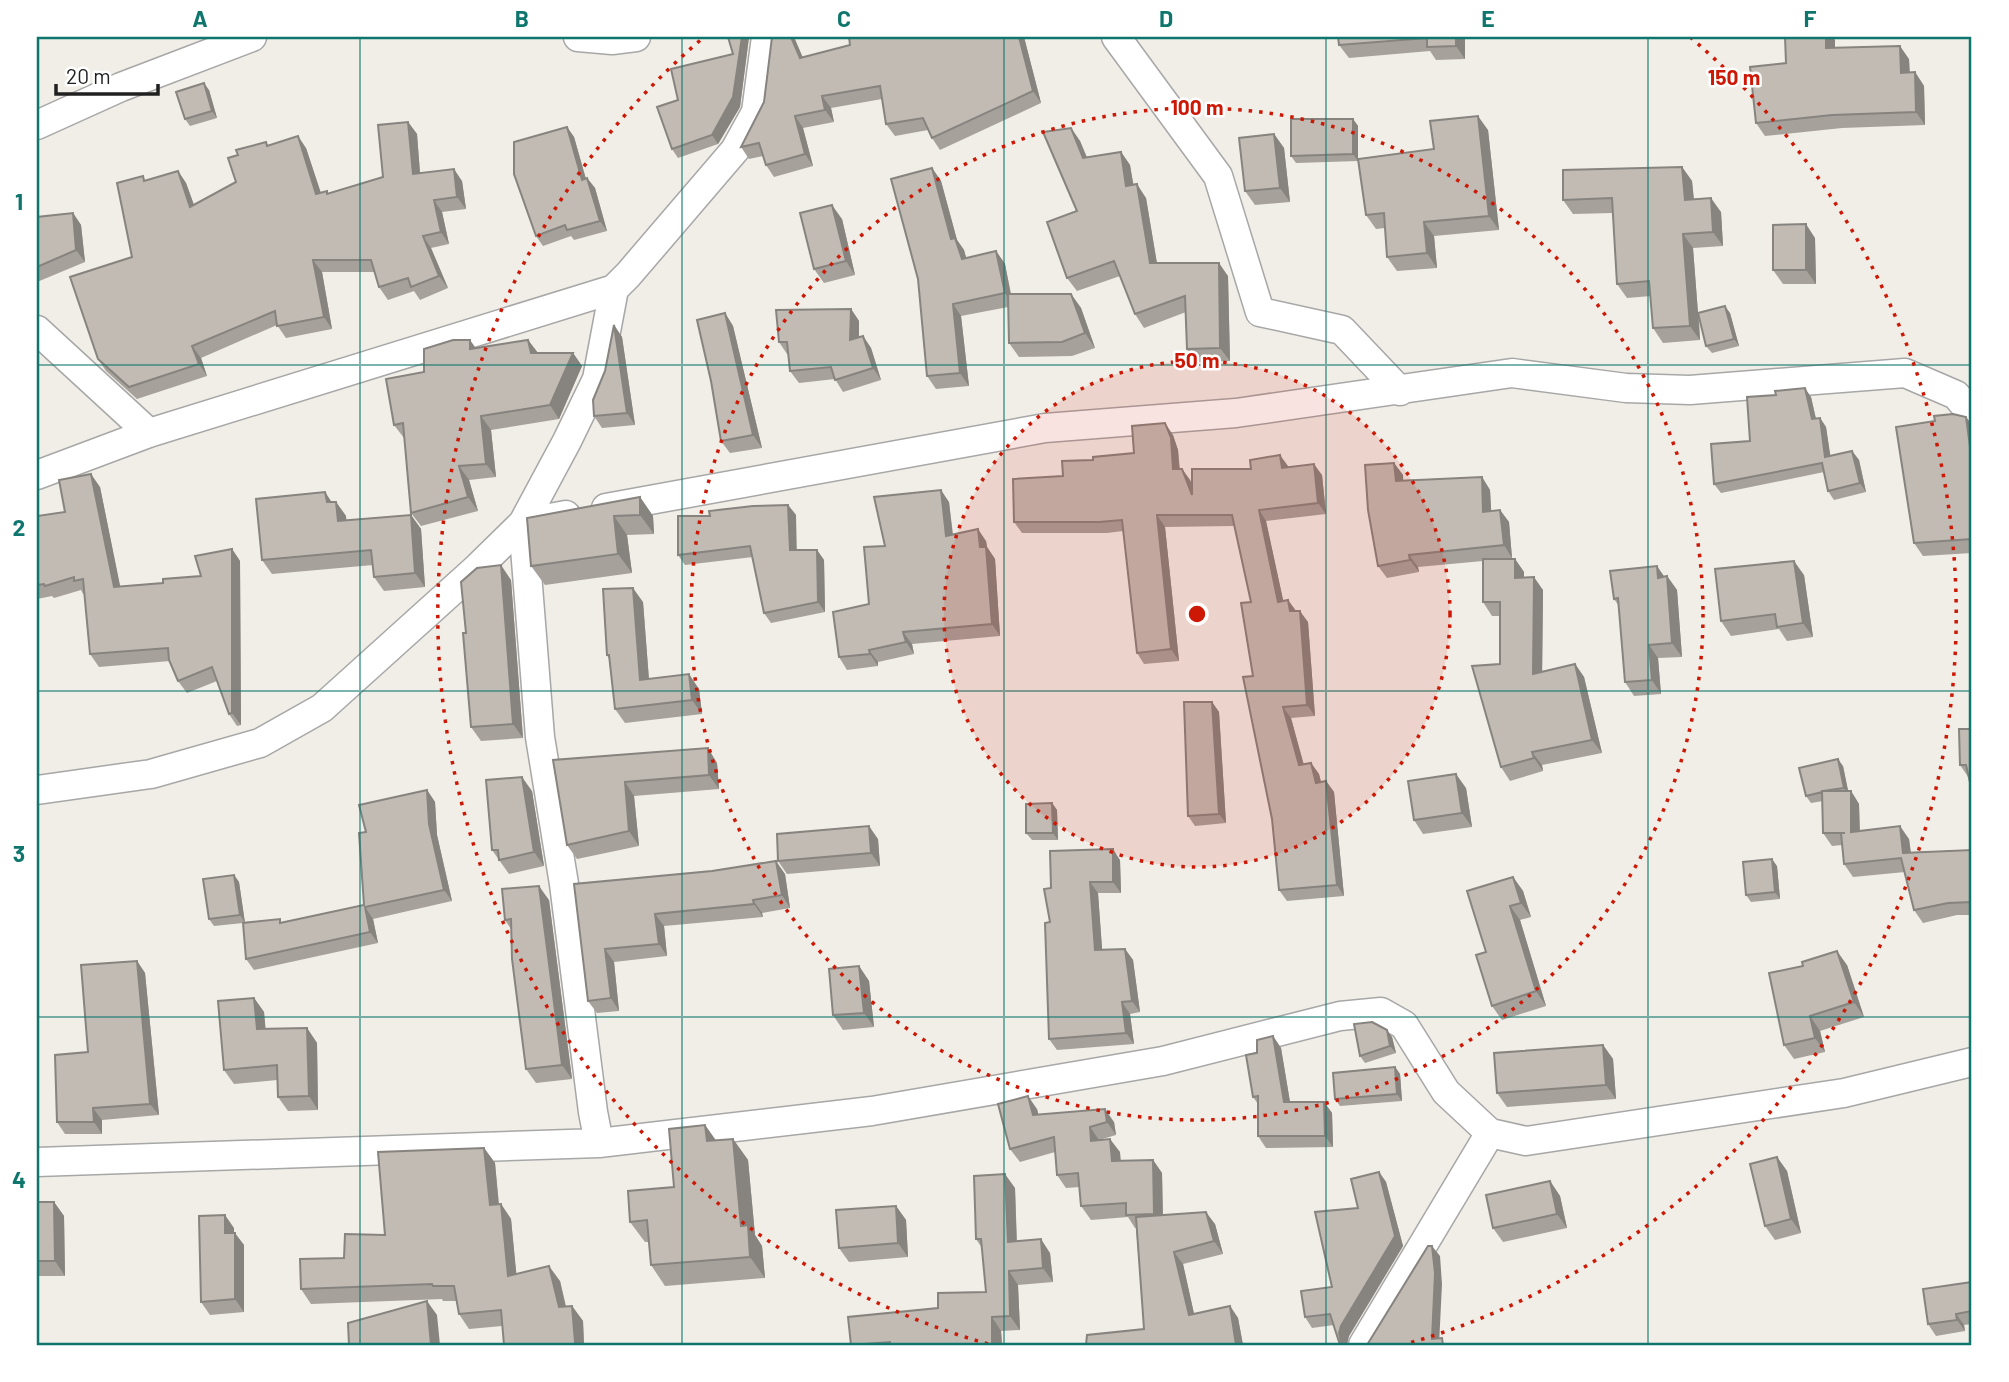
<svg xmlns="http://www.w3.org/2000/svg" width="2009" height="1382" font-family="Barlow,sans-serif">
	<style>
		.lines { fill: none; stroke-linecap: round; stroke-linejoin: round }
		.street-casing { stroke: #a7a7a7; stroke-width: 31 }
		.street { stroke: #fff; stroke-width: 28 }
		.wall { fill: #a6a19b }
		.shaded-wall { fill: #87837e }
		.building { fill: #c1bbb4; stroke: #87837e; stroke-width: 2 }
		.grid { fill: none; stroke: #0f766e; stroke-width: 2; stroke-opacity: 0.55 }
		.ring { fill: none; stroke: #cc1805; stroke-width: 3.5; stroke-dasharray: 3.5 7 }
		.centre { fill: #cc1805; stroke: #fff; stroke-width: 3.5 }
		.ring-label { font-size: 21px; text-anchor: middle; font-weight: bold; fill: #cc1805; stroke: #fff; stroke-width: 5; stroke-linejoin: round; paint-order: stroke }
		.neatline { fill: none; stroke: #0f766e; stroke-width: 2.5 }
		.grid-label { font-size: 23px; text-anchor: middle; font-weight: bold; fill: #0f766e }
	</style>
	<rect width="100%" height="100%" fill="#f1eee7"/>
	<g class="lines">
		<g class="street-casing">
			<path id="street" d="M578,37L612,40L636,37
				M1116,37L1218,176L1260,312L1342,330L1400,391
				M37,125L121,87L252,37
				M37,330L149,433
				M37,475L149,433L614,289L628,275L735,150L756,112L766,37
				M606,508L1045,428L1236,413L1512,373L1626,388L1690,390L1905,373L1956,395L1972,414
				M37,790L151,774L260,743L322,708L475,570L523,523L566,515
				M599,1143L593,1112L564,884L540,737L523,523L567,441L597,379L614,289
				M37,1162L599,1143L872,1111L1163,1061L1340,1016L1381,1012L1404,1025L1446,1092L1490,1133L1526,1141L1844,1093L1972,1062
				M1363,1345L1490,1133"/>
		</g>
		<use href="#street" class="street"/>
	</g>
	<path class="wall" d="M749,37L740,107L718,144L678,158L672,149L678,100L733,54Z
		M794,37L803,58L1024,37L1041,103L940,150L932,138L928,130L895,136L886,124L882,99L831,108L834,122L803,128L813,166L774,177L766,165L763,156L749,159L741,147L764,102Z
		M1338,37H1465V59L1436,60L1430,51L1349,58L1339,45Z
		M1835,40V48L1909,59L1910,73L1915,72L1924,86L1925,125L1842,128L1765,136L1756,123L1786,63Z
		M209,90L217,118L190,126L185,119Z
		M1353,119L1358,126V161L1296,163L1291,156Z
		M408,122L417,134L420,173L462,181L466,209L442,212L449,244L431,248L448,288L420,300L414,291L388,300L379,287L375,272H322L332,329L286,338L277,325L201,358L207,376L137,399L106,371L98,359L132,257L146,181L178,171L186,183L194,205L236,182L238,155L266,142L268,145L306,148L321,193L327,191L328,193L383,177Z
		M567,127L574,137L586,179L587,178L595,188L607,231L574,240L571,236L543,246L536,236Z
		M1071,128L1080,141L1087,157L1121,152L1130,165L1133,185L1146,198L1157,263L1228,276L1230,361L1196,362L1187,349L1186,312L1144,328L1135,314L1120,276L1077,291L1067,278L1077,211Z
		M1488,130L1499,230L1434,236L1437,268L1397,271L1387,257L1385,228L1376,229L1366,215L1434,149Z
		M1274,134L1284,148L1290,202L1255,205L1245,191Z
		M1682,167L1692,181L1694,199L1721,212L1723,246L1693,248L1698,312L1730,313L1739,346L1712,353L1706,346L1699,316L1700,340L1663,343L1653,328L1651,296L1627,298L1617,284L1613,213L1573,214L1563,200Z
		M932,168L941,181L957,240L964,250L966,258L996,251L1005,264L1011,294H1071L1081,308L1095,348L1072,356L1019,357L1009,343L1008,307L961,316L969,386L936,389L927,376Z
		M73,213L81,225L85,262L37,282L39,285L37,286V217Z
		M842,219L855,275L824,283L814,269Z
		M1815,238L1816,284H1783L1773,270Z
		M851,309L859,321V337L863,336L871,348L881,380L843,392L835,379L799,383L790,371L788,354H787L779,342Z
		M725,313L733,326L762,448L730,453L721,441Z
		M614,325L622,337L635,425L602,428L594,416L605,371Z
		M528,340L538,353H573L582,366L559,419L491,430L496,477L469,480L478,511L421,526L411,513L404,438L394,425L424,372L476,348Z
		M1811,397L1816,419L1820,418L1826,427L1830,456L1852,451L1859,460L1866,492L1834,500L1828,491L1824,472L1721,493L1714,484L1750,441Z
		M1966,417L1972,425V553L1923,556L1914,543Z
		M1173,435L1178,450L1180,469H1182L1190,480L1192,485L1251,469L1288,466V467L1322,475L1326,514L1266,521L1283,601L1288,600L1296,611L1308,622L1315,716L1291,718L1303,764L1311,763L1319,774L1321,782L1326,781L1334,792L1344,896L1287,901L1279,890L1272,819L1253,676L1251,602L1234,526L1165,527L1179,661L1144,664L1137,653L1123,531L1107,533H1022L1014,522L1063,476L1093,460L1134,453Z
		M1394,463L1403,475V480L1482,477L1490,490L1491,511L1500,510L1509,522L1512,558L1497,559H1515L1524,572V578L1543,590L1542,671L1575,664L1584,677L1602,753L1542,765L1543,771L1510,781L1501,767L1500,616H1492L1483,602V561L1418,567L1419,572L1387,578L1378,566Z
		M100,487L120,587L163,583L201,576L232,549L240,561L241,725L237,726L229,714L217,681L187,693L178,681L170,661L99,667L90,654L85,593L83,594L81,590L54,598L52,596L37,599V516L65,512Z
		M325,492L331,502H336L346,516V520L411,515L421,529L425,587L384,591L374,577L373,565L272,574L262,560Z
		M640,497L653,516L654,534L627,535L632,573L545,585L531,566Z
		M949,502L953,534L986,541L987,547L995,559L1000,636L912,644L914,654L878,662V666L847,670L839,657L869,604L885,546Z
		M788,505L796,515V550H817L824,560L825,612L771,623L764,613L753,557L685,565L678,555L710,516Z
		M1804,575L1813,637L1787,641L1779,629L1731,636L1721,621Z
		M1667,576L1677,590L1682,657L1658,658L1661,694L1634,696L1625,682L1619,606L1614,599Z
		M511,580L523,738L481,741L471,727L466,633Z
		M643,602L649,679L699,689L702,714L625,723L615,709L609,659L607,655Z
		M1212,702L1219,712L1226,823L1195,826L1188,816Z
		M1972,729L1969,778L1960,765Z
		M553,760L717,763L719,789L634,796L639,846L577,859L567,845Z
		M1843,766L1848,791H1851L1859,804L1860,831L1909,839L1911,852L1972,850V915H1957L1923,923L1914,910L1905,872L1853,877L1844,864L1842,845L1832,846L1823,833V801L1811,803L1806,796Z
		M1466,788L1472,827L1423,834L1414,820Z
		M427,790L435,802L437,835L452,901L373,919L378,943L254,970L246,959L243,923L214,926L209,919L234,875L239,882L245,923L282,922L364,905L366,832Z
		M532,791L544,866L509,874L492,850Z
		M1052,803L1057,810L1058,840H1032L1026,833Z
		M878,839L880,866L787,874L778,861Z
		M1120,860L1121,893H1098L1102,950L1125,949L1133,960L1140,1012L1130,1014L1134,1044L1057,1050L1049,1039L1050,922L1051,888Z
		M1777,866L1780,899L1751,902L1746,895Z
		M785,874L790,908L762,913L763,917L664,926L667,956L614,962L619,1011L597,1013L588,1001L574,884Z
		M1513,877L1523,891L1531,917L1520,920L1546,1006L1502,1020L1492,1006L1486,952Z
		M549,900L572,1079L536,1083L526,1069L511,929L505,920Z
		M137,961L145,973L159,1115L102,1120V1134H65L57,1122L88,1052Z
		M1847,965L1864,1017L1820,1031L1825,1052L1794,1059L1784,1045Z
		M859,966L869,981L874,1027L843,1030L833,1015Z
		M254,998L264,1012L265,1029L307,1028L317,1043L318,1110L288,1111L278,1097L277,1080L234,1084L224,1070Z
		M1387,1030L1392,1037L1396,1053L1365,1063L1360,1056Z
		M1273,1036L1281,1048L1290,1102H1324L1332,1113L1333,1147L1266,1148L1258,1136V1104L1253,1097L1257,1053Z
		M1603,1045L1613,1059L1616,1099L1507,1107L1497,1093Z
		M1395,1067L1400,1074L1402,1101L1340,1106L1335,1099Z
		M1037,1109L1038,1114L1114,1122L1116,1135L1099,1140L1120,1152V1161L1153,1160L1162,1173L1163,1215L1215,1224L1223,1254L1183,1264L1194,1314L1230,1306L1238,1318L1243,1345H1086L1144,1329L1136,1228H1135L1128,1217L1091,1220L1081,1206L1080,1187L1066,1188L1057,1175L1055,1152L1020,1162L1010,1149Z
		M705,1125L716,1141L733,1139L748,1160L755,1235L762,1246L765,1278L665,1286L651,1265L649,1242H645L630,1222L674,1187Z
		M484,1148L495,1163L499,1204H501L511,1219L516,1274L560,1281L566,1306H572L583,1321L584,1345H504L502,1326L469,1329L459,1314L457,1301H443L442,1299L311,1304L301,1289L344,1258L385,1235Z
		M1777,1157L1787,1171L1801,1233L1775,1240L1765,1226Z
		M1379,1172L1386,1182L1403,1246L1349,1336L1346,1344L1334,1325L1312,1328L1305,1317L1332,1287L1358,1208Z
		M1550,1181L1560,1196L1567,1228L1503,1242L1493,1228Z
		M1015,1188L1017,1241L1050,1253L1053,1282L1018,1285L1020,1330L1001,1331L1002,1345H856L938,1308L986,1292L982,1248L976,1239Z
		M37,1202H54L64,1216L65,1276H37Z
		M896,1206L906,1220L908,1257L849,1262L839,1248Z
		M234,1228V1233L244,1245V1312L210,1315L201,1302Z
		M1972,1282V1324L1964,1325L1965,1331L1936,1336L1928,1324Z"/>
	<path class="shaded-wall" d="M742,37H749L740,107L718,144L712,135Z
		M791,37H794L808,70L800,58Z
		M1019,37H1024L1041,103L1033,91Z
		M1456,37H1465V59L1456,46Z
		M1826,37H1833L1835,40V62L1826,48Z
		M1900,46L1909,59L1910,86L1901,73Z
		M1915,72L1924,86L1925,125L1916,112Z
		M204,83L209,90L217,118L212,111Z
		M822,96L831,108L834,122L825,110Z
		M795,116L803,128L813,166L805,154Z
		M1478,116L1488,130L1499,230L1489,216Z
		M1353,119L1358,126V161L1353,154Z
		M408,122L417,134L421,186L413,174Z
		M567,127L574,137L589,190L582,180Z
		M1071,128L1080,141L1092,171L1083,158Z
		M1274,134L1284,148L1290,202L1280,188Z
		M298,136L306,148L325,206L316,194Z
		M1121,152L1130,165L1136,199L1126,186Z
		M1682,167L1692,181L1695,214L1685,200Z
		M932,168L941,181L957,240L964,250L970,271L962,259L951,239Z
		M454,169L462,181L466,209L457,197Z
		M178,171L186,183L199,219L190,207Z
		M587,178L595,188L607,231L600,221Z
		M1137,184L1146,198L1159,276L1150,263Z
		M1711,198L1721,212L1723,246L1713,232Z
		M434,200L442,212L449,244L441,232Z
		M832,205L842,219L855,275L846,261Z
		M73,213L81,225L85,262L76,250Z
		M1424,222L1434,236L1437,268L1427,253Z
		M1806,224L1815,238L1816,284L1806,270Z
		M1683,234L1693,248L1700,340L1690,326Z
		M423,236L431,248L448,288L439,276Z
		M996,251L1005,264L1013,306L1005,293Z
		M313,260L322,272L332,329L324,317Z
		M1219,263L1228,276L1230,361L1220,348Z
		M1071,294L1081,308L1095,348L1085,333Z
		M953,304L961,316L969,386L960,373Z
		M1725,306L1730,313L1739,346L1734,339Z
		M851,309L859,321V352L850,340Z
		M725,313L733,326L762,448L753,435Z
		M614,325L622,337L635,425L627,413Z
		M863,336L871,348L881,380L873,368Z
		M470,340L480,354L470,349Z
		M528,340L538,353H531Z
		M192,346L201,358L207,376L199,364Z
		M573,353L582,366L559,419L550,405Z
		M1805,388L1811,397L1818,428L1812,419Z
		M481,416L491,430L496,477L486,464Z
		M1966,417L1972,425V461Z
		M1820,418L1826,427L1832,466L1825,457Z
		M1165,423L1173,435L1178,450L1180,480L1173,469Z
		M1852,451L1859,460L1866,492L1860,483Z
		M1280,455L1288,466L1290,479L1282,468Z
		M1394,463L1403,475L1404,493L1396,481Z
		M1314,464L1322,475L1326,514L1318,503Z
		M459,466L469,480L478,511L468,497Z
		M1182,469L1190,480L1200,506L1192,495Z
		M91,474L100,487L123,600L114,587Z
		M1482,477L1490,490L1492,524L1483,512Z
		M941,490L949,502L954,548L946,536Z
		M325,492L335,507L327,502Z
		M640,497L653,516L654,534L640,515Z
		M336,502L346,516L348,535L338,521Z
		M788,505L796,515L797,560L790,550Z
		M1259,510L1266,521L1286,613L1278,602Z
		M1500,510L1509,522L1512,558L1504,545Z
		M411,515L421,529L425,587L415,573Z
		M1157,515L1165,527L1179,661L1171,649Z
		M614,516L627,535L632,573L618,554Z
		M978,529L986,541L987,547L995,559L1000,636L992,624Z
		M232,549L240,561L241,725L232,713Z
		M817,550L824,560L825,612L818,602Z
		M1409,555L1418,567L1419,572L1410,560Z
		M1515,559L1524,572V591L1515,578Z
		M1794,561L1804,575L1813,637L1803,623Z
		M501,565L511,580L523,738L513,724Z
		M1657,566L1666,579L1658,578Z
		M1667,576L1677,590L1682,657L1672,643Z
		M1534,577L1543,590L1542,687L1533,674Z
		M633,588L643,602L650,694L640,680Z
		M1288,600L1296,611H1290Z
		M1300,611L1308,622L1315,716L1307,705Z
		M903,632L912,644L914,654L906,642Z
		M1649,645L1658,658L1661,694L1652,680Z
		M869,650L878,662V666L870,654Z
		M1575,664L1584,677L1602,753L1592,740Z
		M689,674L699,689L702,714L692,700Z
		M1212,702L1219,712L1226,823L1219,814Z
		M1283,707L1291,718L1307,776L1299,765Z
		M708,748L717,763L719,789L709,775Z
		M1532,752L1542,765L1543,771L1534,758Z
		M1838,759L1843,766L1849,795L1844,788Z
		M1311,763L1319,774L1324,794L1316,783Z
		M1456,774L1466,788L1472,827L1462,813Z
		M522,777L532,791L544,866L534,852Z
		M1326,781L1334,792L1344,896L1337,885Z
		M625,782L634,796L639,846L629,831Z
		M427,790L435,802L437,835L452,901L444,890L429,824Z
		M1851,791L1859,804L1860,845L1851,832Z
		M1052,803L1057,810L1058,840L1053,833Z
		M869,826L878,839L880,866L871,853Z
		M1900,826L1909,839L1912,865L1903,853Z
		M1113,849L1120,860L1121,893L1113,882Z
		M1772,859L1777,866L1780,899L1775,892Z
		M776,861L785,874L790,908L782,895Z
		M234,875L239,882L245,923L240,915Z
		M1513,877L1523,891L1531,917L1521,903Z
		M1090,882L1098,893L1103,961L1095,950Z
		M539,886L549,900L572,1079L562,1065Z
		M753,900L762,913L763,917L754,904Z
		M1510,906L1520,920L1546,1006L1536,991Z
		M365,907L373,919L378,943L370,932Z
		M655,914L664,926L667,956L659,944Z
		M605,949L614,962L619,1011L611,998Z
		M1125,949L1133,960L1140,1012L1132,1001Z
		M1837,951L1847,965L1864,1017L1854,1002Z
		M137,961L145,973L159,1115L150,1104Z
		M859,966L869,981L874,1027L864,1013Z
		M37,986L39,990V1057L37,1053Z
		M254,998L264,1012L267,1043L257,1029Z
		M1122,1002L1130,1014L1134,1044L1126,1033Z
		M1810,1016L1820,1031L1825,1052L1815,1038Z
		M307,1028L317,1043L318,1110L309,1096Z
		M1387,1030L1392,1037L1396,1053L1390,1046Z
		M1273,1036L1281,1048L1292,1114L1284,1102Z
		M1603,1045L1613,1059L1616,1099L1606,1085Z
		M1395,1067L1400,1074L1402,1101L1397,1094Z
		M1028,1096L1037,1109L1042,1128L1033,1115Z
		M1324,1102L1332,1113L1333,1147L1325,1136Z
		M93,1108L102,1120V1134L94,1122Z
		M1105,1109L1114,1122L1116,1135L1107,1122Z
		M705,1125L720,1146L707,1141Z
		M1090,1127L1099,1140L1091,1141Z
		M733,1139L748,1160L755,1235L762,1246L765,1278L750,1257L741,1226Z
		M1110,1139L1120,1152L1122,1174L1112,1161Z
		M484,1148L495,1163L500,1220L490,1205Z
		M1777,1157L1787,1171L1801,1233L1791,1219Z
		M1153,1160L1162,1173L1163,1227L1154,1214Z
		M1379,1172L1386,1182L1403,1246L1349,1336L1347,1345H1343L1341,1342L1339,1333Z
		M1005,1174L1015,1188L1017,1256L1008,1242Z
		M1550,1181L1560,1196L1567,1228L1557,1214Z
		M54,1202L64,1216L65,1276L55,1261Z
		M501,1204L511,1219L518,1290L508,1276Z
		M896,1206L906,1220L908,1257L898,1243Z
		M1206,1212L1215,1224L1223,1254L1214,1241Z
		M225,1215L234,1228V1245L225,1233Z
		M235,1233L244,1245V1312L235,1299Z
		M1041,1239L1050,1253L1053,1282L1043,1268Z
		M1432,1246L1440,1256L1442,1284L1439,1345L1432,1339Z
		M1174,1252L1183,1264L1197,1327L1189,1315Z
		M549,1266L560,1281L569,1322L559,1307Z
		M1009,1271L1018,1285L1020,1330L1010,1316Z
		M427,1301L437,1315L440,1345H431Z
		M572,1306L583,1321L584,1345H577L575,1342Z
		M1230,1306L1238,1318L1243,1345H1236Z
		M1956,1314L1964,1325L1965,1331L1957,1320Z
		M992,1317L1001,1331L1002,1345H992Z"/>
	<path class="building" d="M728,37H742L733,97L712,135L672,149L657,107L678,100L671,69L733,54Z
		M772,37H791L800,58L850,45L849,37H1019L1033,91L932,138L923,118L886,124L880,86L822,96L825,110L795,116L805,154L766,165L759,143L741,147L764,102Z
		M1338,37H1456V46L1427,47V38L1339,45Z
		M1785,37H1826V48L1900,46L1901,73L1915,72L1916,112L1832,115L1756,123L1750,67L1786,63Z
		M204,83L212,111L185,119L176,92Z
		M1478,116L1489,216L1424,222L1427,253L1387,257L1384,213L1366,215L1358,159L1434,149L1430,121Z
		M1291,119H1353V154L1291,156Z
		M408,122L413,174L454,169L457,197L434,200L441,232L423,236L439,276L411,287L408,278L379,287L371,260H313L324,317L277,326L275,311L192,346L199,364L129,387L98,359L70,277L132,257L117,183L143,176L144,181L178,171L190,207L236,182L228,158L238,155L236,150L266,142L267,146L298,136L316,194L327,191V194L383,177L378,125Z
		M567,127L582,180L587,178L600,221L567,230L565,225L536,236L514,174V142Z
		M1071,128L1083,158L1121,152L1126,186L1137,184L1150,263H1219L1220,348L1187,349L1185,296L1135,314L1114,261L1067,278L1047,222L1077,211L1043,132Z
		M1274,134L1280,188L1245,191L1239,138Z
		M1682,167L1685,200L1711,198L1713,232L1683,234L1690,326L1653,328L1649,281L1617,284L1612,198L1563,200V170Z
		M932,168L951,239L955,238L962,259L996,251L1005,293L953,304L960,373L927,376L918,279L891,179Z
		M832,205L846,261L814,269L800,213Z
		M73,213L76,250L37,267V217Z
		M1806,224V270H1773V225Z
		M1008,294H1071L1085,333L1062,342L1009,343Z
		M1725,306L1734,339L1706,346L1698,313Z
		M851,309L850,340L863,336L873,368L835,380L831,367L790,371L787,342H779L776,310Z
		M725,313L753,435L721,441L711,381L697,320Z
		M614,325L627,413L594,416L593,400L605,371Z
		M453,340H470V349L528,340L531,353H573L550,405L481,416L486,464L459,466L468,497L411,513L403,423L394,425L386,379L424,372V349Z
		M1805,388L1812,419L1820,418L1825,457L1852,451L1860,483L1828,491L1822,463L1714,484L1711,444L1750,441L1747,397L1776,395L1775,391Z
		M1953,414L1966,417L1972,461V539L1914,543L1896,427L1935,421L1934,416Z
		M1165,423L1171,438L1173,469H1182L1192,495V469H1251L1250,460L1280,455L1282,468L1314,464L1318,503L1259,510L1278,602L1288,600L1290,611H1300L1307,705L1283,707L1299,765L1311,763L1316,783L1326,781L1337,885L1279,890L1272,819L1243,677L1253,676L1241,603L1251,602L1232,515H1157L1171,649L1137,653L1122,520L1099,522H1014L1013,479L1063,476L1062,461L1093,460V457L1134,453L1132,426Z
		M1394,463L1396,481L1482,477L1483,512L1500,510L1504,545L1409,555L1410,560L1378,566L1368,510L1365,465Z
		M91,474L114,587L163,583V579L201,576L195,556L232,549V713L229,714L212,667L178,681L169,660L168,648L90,654L83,579L74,581V577L45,586L44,584L37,585V516L65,512L59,480Z
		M941,490L946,536L978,529L980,547H986L992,624L903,632L906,642L869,650L870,654L839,657L833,612L869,604L864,547L885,546L874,497Z
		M325,492L327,502H336L338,521L411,515L415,573L374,577L371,550L262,560L256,499Z
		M640,497V515L614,516L618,554L531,566L527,518Z
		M788,505L790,550H817L818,602L764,613L750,546L678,555V516H710L709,511L753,506Z
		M1483,559H1515V578L1534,577L1533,674L1575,664L1592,740L1532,752L1534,758L1501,767L1472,666L1500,664V602H1483Z
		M1794,561L1803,623L1777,627L1775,614L1721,621L1715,569Z
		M501,565L513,724L471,727L463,633H466L461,582L477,568Z
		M1657,566L1658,578L1667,576L1672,643L1649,645L1652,680L1625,682L1618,598L1614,599L1610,571Z
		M633,588L640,680L689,674L692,700L615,709L609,655H607L603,589Z
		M1184,702H1212L1219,814L1188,816Z
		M1959,729H1972V791L1966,765H1960Z
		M708,748L709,775L625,782L629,831L567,845L553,760Z
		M1838,759L1844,788L1822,791V792L1806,796L1799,768Z
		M1456,774L1462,813L1414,820L1408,781Z
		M522,777L534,852L499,860L498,850H492L486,780Z
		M427,790L429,824L444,890L365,907L370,932L246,959L243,923L280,919V923L364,905L359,833L366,832L359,805Z
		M1822,791H1851V832L1900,826L1903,853L1972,850V902L1948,903L1914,910L1901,858L1844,864L1841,833H1845H1823Z
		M1052,803L1053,833H1026V804Z
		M869,826L871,853L778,861L777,834Z
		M1113,849V882H1090L1095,950L1125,949L1132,1001L1122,1002L1126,1033L1049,1039L1045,923L1050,922L1044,889L1051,888L1050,851Z
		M1772,859L1775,892L1746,895L1743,862Z
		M776,861L782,895L753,900L754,904L655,914L659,944L605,949L611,998L588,1001L574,884L712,871Z
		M234,875L240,915L209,919L203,879Z
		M1513,877L1521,903L1510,906L1536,991L1492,1006L1476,955L1486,952L1467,891Z
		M539,886L562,1065L526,1069L512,959L511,919L505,920L502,889Z
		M1837,951L1854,1002L1810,1016L1815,1038L1784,1045L1769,973L1803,966L1802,962Z
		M137,961L150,1104L93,1108L94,1122H57L55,1055L88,1052L81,965Z
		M859,966L864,1013L833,1015L829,969Z
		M254,998L257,1029L307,1028L309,1096L278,1097L277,1065L224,1070L218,1001Z
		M1372,1022L1387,1030L1390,1046L1360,1056L1354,1024Z
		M1273,1036L1284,1102H1324L1325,1136H1258V1096L1253,1097L1246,1055L1257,1053V1040Z
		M1603,1045L1606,1085L1497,1093L1494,1053Z
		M1395,1067L1397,1094L1335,1099L1333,1073Z
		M1028,1096L1033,1115L1105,1109L1107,1122L1090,1127L1091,1141L1110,1139L1112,1161L1153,1160L1154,1214L1126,1215V1203L1081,1206L1078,1173L1057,1175L1054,1137L1010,1149L998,1104Z
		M705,1125L707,1141L733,1139L741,1226L748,1225L750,1257L651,1265L647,1220L630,1222L628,1191L674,1187L669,1129Z
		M484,1148L490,1205L501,1204L508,1276L549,1266L559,1307L572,1306L575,1342H578V1345H504L501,1310L459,1314L454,1286H433L432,1284L301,1289L300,1259L344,1258L345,1234L385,1235L378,1152Z
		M1777,1157L1791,1219L1765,1226L1750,1164Z
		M1379,1172L1395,1236L1341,1326L1339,1333L1341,1342L1344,1345H1340L1330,1314L1305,1317L1301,1291L1332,1287L1315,1212L1358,1208L1351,1179Z
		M1005,1174L1008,1242L1041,1239L1043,1268L1009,1271L1010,1316L992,1317V1345H890V1342L851,1345L848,1317L938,1308V1293L986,1292L981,1239H976L974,1176Z
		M1550,1181L1557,1214L1493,1228L1486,1195Z
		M37,1202H54L55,1261H37Z
		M896,1206L898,1243L839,1248L836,1210Z
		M1206,1212L1214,1241L1174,1252L1189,1315L1230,1306L1236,1345H1086L1087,1335L1144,1329L1136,1217Z
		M225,1215V1233H235V1299L201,1302L199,1216Z
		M1428,1246H1432L1435,1273L1432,1339L1442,1338L1443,1345H1367Z
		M1972,1282V1311L1956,1314L1957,1320L1928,1324L1923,1289Z
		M427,1301L431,1345H349L348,1323Z"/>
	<path class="grid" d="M360,37V1345M682,37V1345M1004,37V1345M1326,37V1345M1648,37V1345M37,365H1972M37,691H1972M37,1017H1972"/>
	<circle cx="1197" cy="614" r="253" fill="#cc1805" fill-opacity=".12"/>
	<g class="ring">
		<circle cx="1197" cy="614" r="253"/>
		<circle cx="1197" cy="614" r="506"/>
		<path d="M988 1344A759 759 0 0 1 704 37M1690 37A759 759 0 0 1 1406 1344"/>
	</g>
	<circle cx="1197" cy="614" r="10" class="centre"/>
	<g class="ring-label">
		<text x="1734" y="85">150 m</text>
		<text x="1197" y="115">100 m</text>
		<text x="1197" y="368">50 m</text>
	</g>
	<rect width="2009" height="1382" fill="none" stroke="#ffffff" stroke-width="77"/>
	<path d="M56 84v10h102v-10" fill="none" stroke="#202020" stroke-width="3.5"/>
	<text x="66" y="84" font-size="21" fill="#202020" stroke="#ffffff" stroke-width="5" paint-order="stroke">20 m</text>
	<rect x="38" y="38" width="1932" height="1306" class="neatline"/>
	<g class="grid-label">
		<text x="200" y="27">A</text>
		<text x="522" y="27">B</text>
		<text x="844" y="27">C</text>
		<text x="1166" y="27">D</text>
		<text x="1488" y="27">E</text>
		<text x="1810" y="27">F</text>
		<text x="19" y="210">1</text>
		<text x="19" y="536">2</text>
		<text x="19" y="862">3</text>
		<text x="19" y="1188">4</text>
	</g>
</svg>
